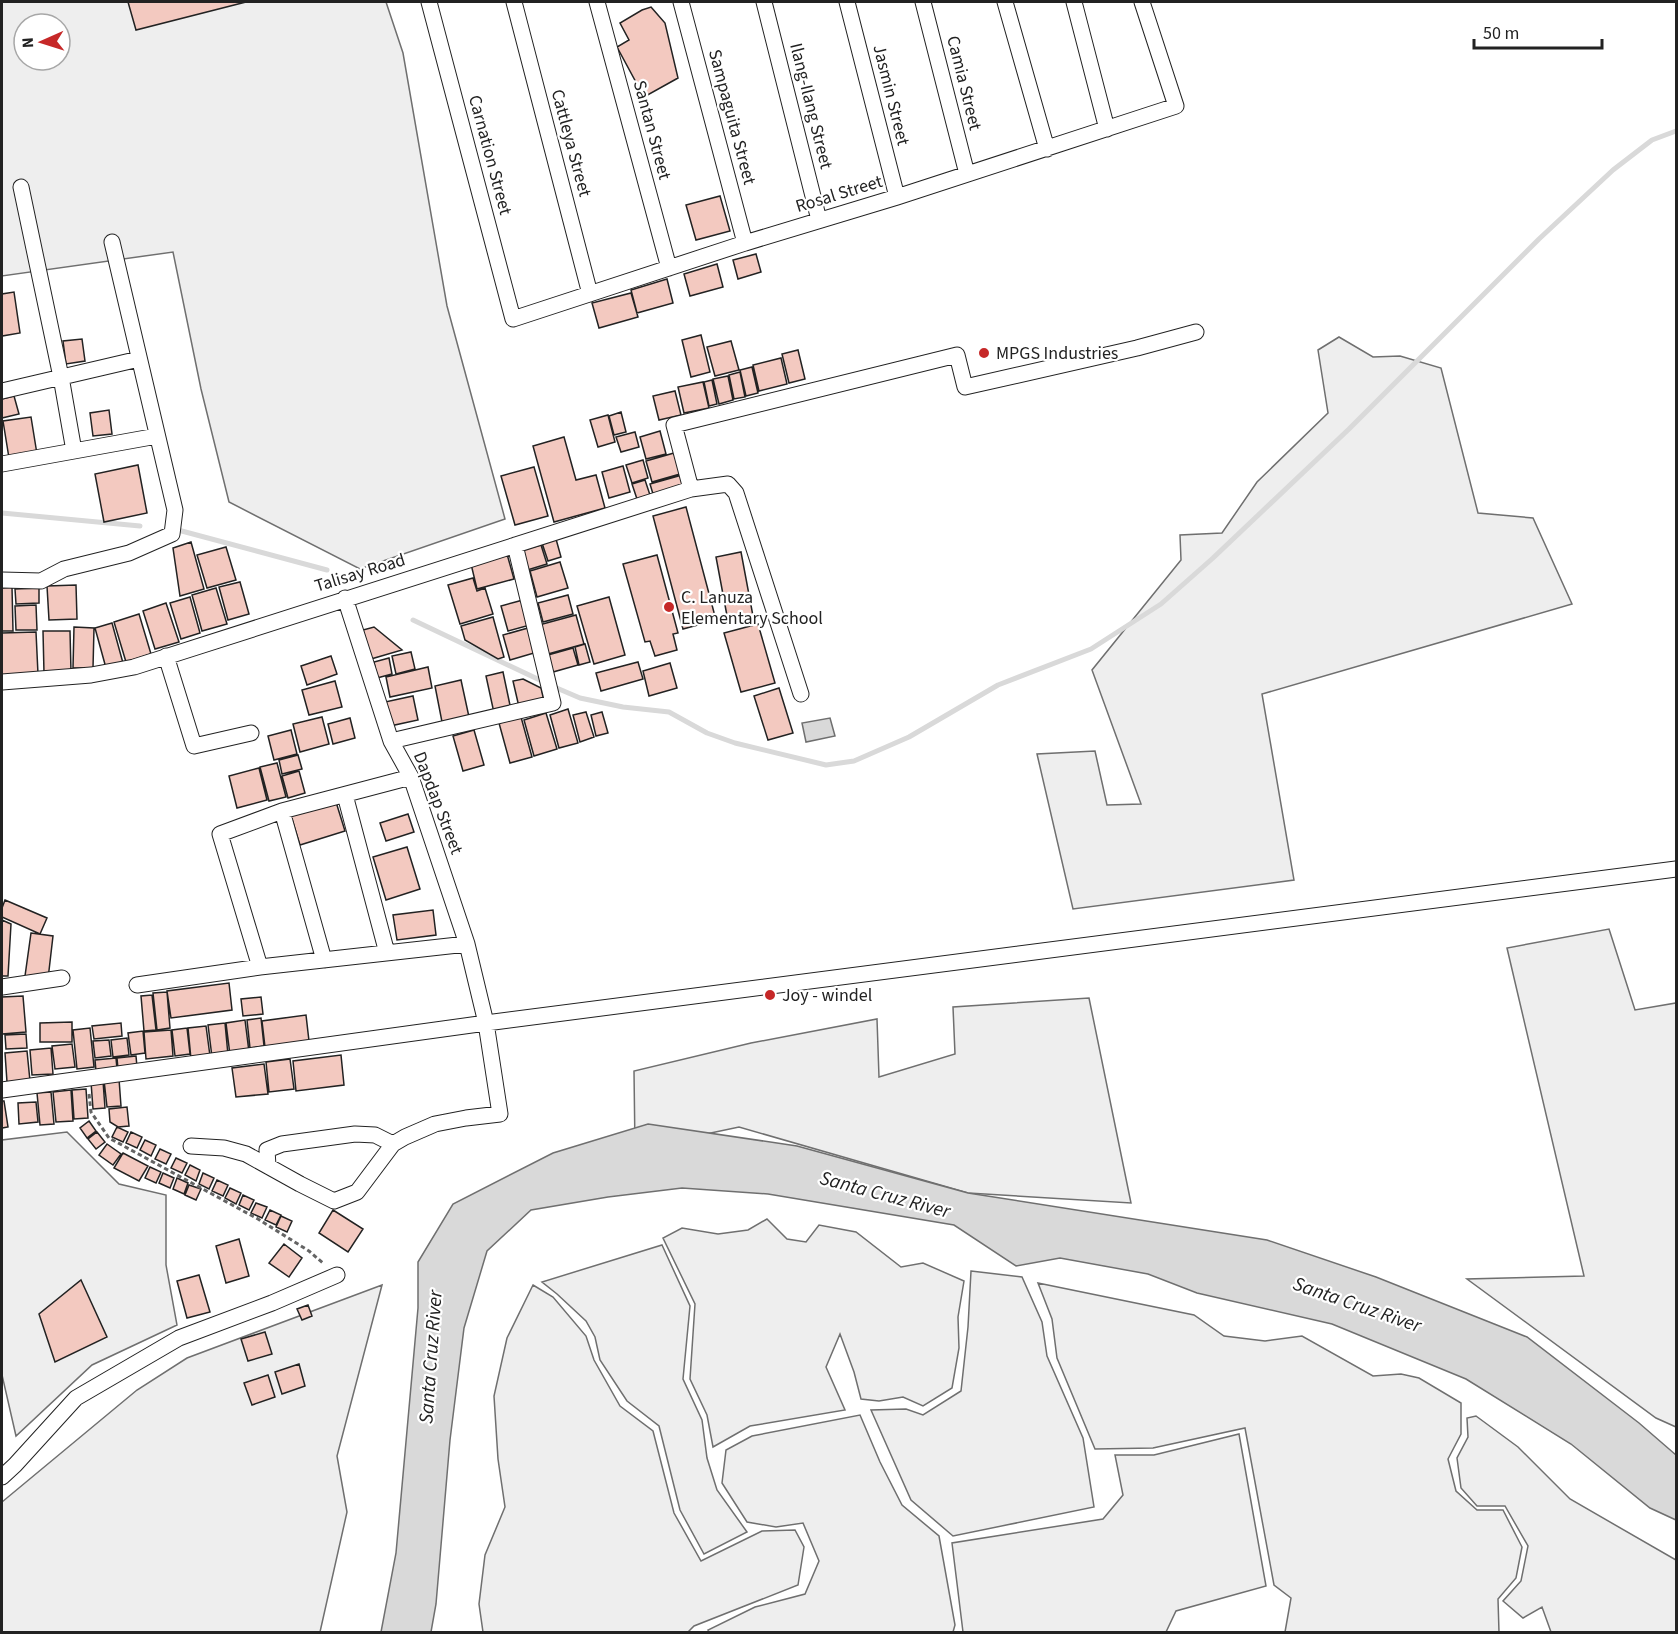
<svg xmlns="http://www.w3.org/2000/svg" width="1678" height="1634" font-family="'Source Sans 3',sans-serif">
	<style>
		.green { fill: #eee; stroke: #6f6f6f; stroke-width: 1.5; fill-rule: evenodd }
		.water { fill: #d9d9d9; stroke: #6f6f6f; stroke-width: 1.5 }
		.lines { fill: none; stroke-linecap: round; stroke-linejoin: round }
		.stream { stroke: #d9d9d9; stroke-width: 5 }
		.building { fill: #f3c9c0; stroke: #222; stroke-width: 1.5 }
		.street-casing { stroke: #222; stroke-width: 17 }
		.path { stroke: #646464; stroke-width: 3; stroke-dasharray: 4.5 3; stroke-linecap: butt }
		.street { stroke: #fff; stroke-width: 15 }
		.poi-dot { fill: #c62828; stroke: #fff; stroke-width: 2 }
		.labels { text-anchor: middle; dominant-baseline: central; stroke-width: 4.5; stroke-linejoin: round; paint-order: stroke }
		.street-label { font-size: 18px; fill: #222; stroke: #fff }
		.poi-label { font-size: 18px; fill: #222; stroke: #fff; text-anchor: start }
		.water-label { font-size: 20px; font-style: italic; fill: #222; stroke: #fff }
	</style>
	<rect width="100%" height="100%" fill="#fff"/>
	<path class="green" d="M2,2H386L403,53L447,306L505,519L360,569L229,502L201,389L173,252L2,276ZM24,24H60V60H24Z
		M1339,337L1373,357L1400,356L1441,368L1478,513L1533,518L1572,604L1262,694L1294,880L1073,909L1037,754L1095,751L1107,805L1141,804L1092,670L1181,560L1180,535L1222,533L1257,482L1328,413L1318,350Z
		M1609,929L1635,1010L1676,1003V1427L1656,1418L1467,1279L1584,1276L1507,948Z
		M1089,998L1131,1203L968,1193L739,1127L635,1149L634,1071L751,1043L877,1019L879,1077L955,1054L953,1007Z
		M67,1132L119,1184L166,1195V1265L177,1325L92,1365L16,1436L2,1375V1140Z
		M767,1219L787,1239L806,1242L819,1225L856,1232L901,1267L923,1263L964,1281L958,1317L959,1348L952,1388L923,1406L903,1397L879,1401L861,1399L854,1372L840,1334L826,1367L845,1410L750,1426L713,1447L707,1415L690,1379L695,1304L663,1238L682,1228L718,1234L748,1230Z
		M662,1245L690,1306L683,1379L702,1420L707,1458L717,1490L747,1532L704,1554L680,1510L659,1426L627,1401L600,1360L595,1337L586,1321L557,1294L542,1282Z
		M971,1271L1022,1277L1042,1322L1047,1356L1083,1438L1094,1507L953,1536L911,1500L871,1410L906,1409L923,1415L961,1391L968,1327Z
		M1038,1283L1194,1315L1224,1336L1265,1341L1302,1336L1373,1376L1401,1374L1419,1378L1461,1403V1434L1448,1459L1456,1491L1477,1510H1503L1522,1547L1516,1578L1498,1599L1499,1632H1285L1291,1598L1274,1585L1245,1428L1153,1448L1095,1449L1057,1358L1052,1319Z
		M382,1285L337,1456L347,1512L320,1632H2V1502L137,1390L187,1358Z
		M533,1285L553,1297L586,1336L594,1360L620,1406L653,1431L674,1513L701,1561L762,1531L795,1530L804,1547L798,1585L694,1626L688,1632H483L479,1604L485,1555L505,1507L498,1459L494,1396L507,1338Z
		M860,1415L880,1462L902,1505L939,1536L955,1625L953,1632H709L708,1630L755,1607L805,1594L819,1561L803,1523L776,1527L747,1522L722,1483L726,1450L752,1436Z
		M1476,1416L1518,1447L1570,1499L1676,1560V1632H1551L1542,1607L1523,1618L1503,1601L1521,1581L1528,1546L1505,1506H1477L1461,1488L1457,1458L1468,1437L1467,1418Z
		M1239,1434L1266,1586L1176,1611L1166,1632H963L952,1543L1103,1519L1123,1495L1115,1455H1154Z"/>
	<path class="water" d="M830,718L835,736L806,742L802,723Z
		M648,1124L797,1146L968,1193L1267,1240L1376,1277L1527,1337L1639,1423L1676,1455V1520L1650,1508L1571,1444L1466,1379L1332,1324L1197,1293L1148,1274L1060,1258L1016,1266L954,1225L768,1194L682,1188L608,1197L531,1210L487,1251L464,1328L450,1440L436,1604L431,1632H381L396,1553L418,1308V1262L453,1204L553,1153Z"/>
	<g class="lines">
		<path class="stream" d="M2,513L140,526
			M178,530L327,570
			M413,620L544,682
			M552,686L580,698L623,707L669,712L707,733L735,743L826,765L854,761L909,737L998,685L1091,649L1161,604L1213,558L1349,429L1539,239L1613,170L1652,140L1676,131"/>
	</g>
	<path class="building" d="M128,2H246L136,30Z
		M651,7L665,23L678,78L644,97L617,47L629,40L620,23L642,10Z
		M720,196L730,231L696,240L686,205Z
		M756,254L761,272L738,279L733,260Z
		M717,264L723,287L690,296L684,274Z
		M667,279L673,303L637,313L631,290Z
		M14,292L20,333L2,336V294Z
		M631,293L638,317L599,328L592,303Z
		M701,335L710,372L691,377L682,340Z
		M82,339L85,361L66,364L63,341Z
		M731,341L739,370L715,376L707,347Z
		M798,350L805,379L789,383L782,354Z
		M781,358L787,384L759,391L753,365Z
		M752,367L758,393L746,396L740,370Z
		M740,372L745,397L734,399L729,375Z
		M728,376L733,400L719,404L713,379Z
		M712,380L717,404L709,406L704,382Z
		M703,382L709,408L684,413L678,387Z
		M675,391L681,415L659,420L653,396Z
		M14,396L19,414L2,418V399Z
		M109,410L112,434L93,436L90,413Z
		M621,412L626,432L614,435L609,416Z
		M608,415L615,442L598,447L590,420Z
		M31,417L37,454L9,458L3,421Z
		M660,431L666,454L646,459L640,437Z
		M635,432L639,447L621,452L616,437Z
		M564,437L576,480L596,475L605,508L554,522L533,446Z
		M674,453L680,474L652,482L646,461Z
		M643,460L648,478L632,483L626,465Z
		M138,465L147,513L104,522L95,474Z
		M623,466L630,492L609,498L602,472Z
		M534,467L548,516L515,525L501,476Z
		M682,475L685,484L653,494L650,484Z
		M645,480L650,495L637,499L632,484Z
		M686,507L716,620L683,629L653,516Z
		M556,539L561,557L548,561L542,543Z
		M191,542L204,589L180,596L173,548Z
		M541,545L547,564L524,571L518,551Z
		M226,547L236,580L207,588L197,555Z
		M741,552L753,616L728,621L716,557Z
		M507,554L514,579L477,589L471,564Z
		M657,555L678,633L673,634L677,650L655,656L650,641L645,642L623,564Z
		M560,562L568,588L537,597L530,571Z
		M473,578L477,591L485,588L493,614L460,624L448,585Z
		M240,582L249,614L228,620L219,587Z
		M76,585L77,619L49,620L47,586Z
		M12,587L13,631H2V588Z
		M39,588V603L16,604L15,589Z
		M216,588L227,624L202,631L192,595Z
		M568,595L573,614L543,622L538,603Z
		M190,597L200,633L181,639L170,603Z
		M609,597L625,655L594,664L577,606Z
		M523,600L530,625L508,631L501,606Z
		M166,603L179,642L155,649L143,611Z
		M36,605L37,630H16L15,606Z
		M139,614L151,654L126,662L114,622Z
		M576,615L584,644L548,654L539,625Z
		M493,617L504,657L498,659L465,640L461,626Z
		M112,623L123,663L106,668L95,628Z
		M758,624L775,683L741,692L724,633Z
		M74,627L94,628L93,668H73Z
		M374,627L402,650L371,659L363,630Z
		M528,628L534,653L510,660L503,635Z
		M43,631H70L71,672L44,673Z
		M36,632L38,674L2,675V633Z
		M585,644L590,662L579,665L575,647Z
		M573,648L578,665L553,672L548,655Z
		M411,652L415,669L396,674L392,656Z
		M331,656L337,674L307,685L301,666Z
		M389,658L392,674L377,678L374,662Z
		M638,662L643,679L601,691L596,673Z
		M670,663L677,688L649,696L643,671Z
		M428,667L432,688L390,697L386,677Z
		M503,672L511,710L494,713L486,676Z
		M523,679L541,688L544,701L519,707L513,681Z
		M461,680L469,717L442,722L435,686Z
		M335,681L342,707L309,715L302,690Z
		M779,688L793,733L768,740L754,696Z
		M413,696L418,720L390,726L385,702Z
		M568,709L578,743L559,748L550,715Z
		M586,712L594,737L580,742L573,715Z
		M602,712L608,733L596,736L591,715Z
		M546,713L557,749L534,756L524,720Z
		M322,717L329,744L300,752L293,724Z
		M521,717L532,757L510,763L499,723Z
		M350,718L355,738L333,744L328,724Z
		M291,730L297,754L274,760L268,736Z
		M474,730L484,765L463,771L453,736Z
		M298,755L302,769L282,774L279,760Z
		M277,763L286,797L269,801L260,767Z
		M259,768L267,800L237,808L229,776Z
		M299,771L305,793L288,798L282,776Z
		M336,802L345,831L300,845L291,816Z
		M408,814L414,832L386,841L380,823Z
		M407,847L420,889L386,900L373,857Z
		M5,900L47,918L40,934L2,917V908Z
		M433,910L436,935L397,940L393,915Z
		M2,920L11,924L8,976H2Z
		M31,933L53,936L48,979L25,976Z
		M229,983L232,1010L171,1018L167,991Z
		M167,992L170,1028L157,1030L153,993Z
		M152,995L156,1030L144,1031L141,996Z
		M23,996L26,1032L2,1034V997Z
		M261,997L263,1014L243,1016L241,999Z
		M306,1015L309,1041L265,1047L262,1021Z
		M261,1018L264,1046L250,1048L247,1020Z
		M245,1020L249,1052L230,1055L226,1023Z
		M72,1022V1042H40V1023Z
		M121,1023L122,1036L94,1039L92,1026Z
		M225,1023L228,1055L212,1057L208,1025Z
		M206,1026L210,1056L191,1059L188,1028Z
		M90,1028L94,1067L77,1069L73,1030Z
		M187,1028L190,1054L175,1056L172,1030Z
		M171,1030L173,1056L146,1059L144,1032Z
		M143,1031L145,1053L131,1055L128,1033Z
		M26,1034L27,1048L6,1049L5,1035Z
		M127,1038L129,1055L113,1057L111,1040Z
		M109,1040L111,1056L95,1058L93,1041Z
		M72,1044L75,1067L55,1069L52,1046Z
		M51,1048L53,1074L32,1075L30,1050Z
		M27,1051L30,1081L7,1082L5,1053Z
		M341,1055L344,1085L296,1091L293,1061Z
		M136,1056L137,1067L118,1069L117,1058Z
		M116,1058L117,1069L96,1071L95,1060Z
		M290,1059L294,1089L269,1092L266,1062Z
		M264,1064L268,1094L236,1097L232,1068Z
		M119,1079L121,1106L107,1107L104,1080Z
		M103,1081L105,1108L93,1109L91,1082Z
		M86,1089L88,1118L74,1119L72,1090Z
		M71,1090L73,1121L56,1122L53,1092Z
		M51,1092L54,1124L40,1125L37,1093Z
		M2,1101H4L8,1127L2,1128Z
		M36,1102L38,1122L19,1124L18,1103Z
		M127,1107L129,1126L118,1127L110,1122L109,1109Z
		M89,1121L96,1131L87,1138L80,1128Z
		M117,1127L128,1132L123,1142L112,1137Z
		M97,1132L105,1142L96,1149L88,1139Z
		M131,1132L142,1137L137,1148L126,1143Z
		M145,1140L156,1145L151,1156L140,1150Z
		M107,1144L121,1154L113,1165L99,1155Z
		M160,1149L171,1154L166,1164L155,1159Z
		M123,1153L148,1166L139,1181L114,1168Z
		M176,1158L187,1163L182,1173L171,1168Z
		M190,1165L200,1170L196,1181L185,1175Z
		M150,1167L161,1172L156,1183L145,1178Z
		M163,1173L174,1178L170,1188L159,1183Z
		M203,1173L214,1178L209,1189L199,1184Z
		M177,1178L188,1183L184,1194L173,1189Z
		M217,1180L228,1185L223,1196L212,1191Z
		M189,1185L201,1189L196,1200L185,1195Z
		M230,1188L241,1193L236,1204L225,1198Z
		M243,1195L254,1200L249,1210L239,1205Z
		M256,1203L267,1207L262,1218L251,1213Z
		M270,1210L281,1215L276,1225L265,1220Z
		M333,1210L363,1229L348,1252L319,1233Z
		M281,1216L292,1221L287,1232L276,1227Z
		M239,1239L249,1276L226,1283L216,1246Z
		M284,1244L302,1258L289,1277L269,1263Z
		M199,1275L210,1312L187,1318L177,1281Z
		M81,1280L107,1337L55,1362L39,1314Z
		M308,1305L312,1316L302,1320L297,1309Z
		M265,1332L272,1354L248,1361L241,1339Z
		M299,1364L305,1386L282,1394L275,1372Z
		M268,1375L275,1397L252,1405L244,1383Z"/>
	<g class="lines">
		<g class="street-casing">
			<path id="street" d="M429,2L513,319L745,243L897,197L1176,106L1142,2
				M514,2L590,294
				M597,2L669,268
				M681,2L745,243
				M764,2L819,220
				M847,2L897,197
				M923,2L967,174
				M1005,2L1047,149
				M1074,2L1107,129
				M21,187L61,377L74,451
				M2,391L139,359
				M2,464L157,436
				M691,489L674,425L957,355L965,387L1137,348L1196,332
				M2,580L41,581L64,569L129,553L172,534L175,510L112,242
				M166,656L194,746L251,733
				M2,682L91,675L134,667L691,489L728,484L736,493L801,694
				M391,741L553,703L515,545
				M345,795L387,953
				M282,811L324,960
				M260,967L220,834L282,811L411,777
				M137,985L260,967L467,944
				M2,987L62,978
				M2,1090L486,1023L1676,869
				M191,1146L224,1148L246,1154L300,1184L334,1201L357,1192L393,1144L405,1137L435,1124L466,1118L500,1114L486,1023L467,944L411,777L391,741L345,598
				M268,1166L267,1150L282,1144L355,1134L375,1135L393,1144
				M2,1477L15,1465L76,1398L179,1338L272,1303L337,1275"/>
		</g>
		<path class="path" d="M89,1094L91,1112L109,1138L258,1219L309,1251L324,1264"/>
		<use href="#street" class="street"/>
	</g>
	<g class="poi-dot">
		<circle cx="984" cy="353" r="6"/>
		<circle cx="669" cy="607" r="6"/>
		<circle cx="770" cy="995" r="6"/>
	</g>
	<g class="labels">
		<g class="street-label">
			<text transform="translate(964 83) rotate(76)">Camia Street</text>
			<text transform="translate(891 95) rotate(76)">Jasmin Street</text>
			<text transform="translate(811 106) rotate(76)">Ilang-Ilang Street</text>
			<text transform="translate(732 117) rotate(75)">Sampaguita Street</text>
			<text transform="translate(652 130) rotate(75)">Santan Street</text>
			<text transform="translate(571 143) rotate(75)">Cattleya Street</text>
			<text transform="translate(490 155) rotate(75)">Carnation Street</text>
			<text transform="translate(839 194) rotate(-17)">Rosal Street</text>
			<text transform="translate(360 573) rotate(-17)">Talisay Road</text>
			<text transform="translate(438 803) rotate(69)">Dapdap Street</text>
		</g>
		<g class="poi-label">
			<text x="996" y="353">MPGS Industries</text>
			<text x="681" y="597">C. Lanuza<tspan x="681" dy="21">Elementary School</tspan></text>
			<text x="782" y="995">Joy - windel</text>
		</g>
		<g class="water-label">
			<text transform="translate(885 1195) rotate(15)">Santa Cruz River</text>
			<text transform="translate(1357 1305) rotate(19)">Santa Cruz River</text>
			<text transform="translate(431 1357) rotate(-86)">Santa Cruz River</text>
		</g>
	</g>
	<rect width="1678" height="1634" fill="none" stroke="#222222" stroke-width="6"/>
	<g transform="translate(42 42) rotate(267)"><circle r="28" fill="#ffffff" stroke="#a7a7a7" stroke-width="1.5"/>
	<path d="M0-4.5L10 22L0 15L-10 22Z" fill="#c62828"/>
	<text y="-9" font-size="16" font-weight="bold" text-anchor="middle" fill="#222222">N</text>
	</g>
	<path d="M1474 39v9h128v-9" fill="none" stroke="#222222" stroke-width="3"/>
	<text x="1483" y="39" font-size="18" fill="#222222" stroke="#ffffff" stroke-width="4.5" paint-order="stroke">50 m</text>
</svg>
